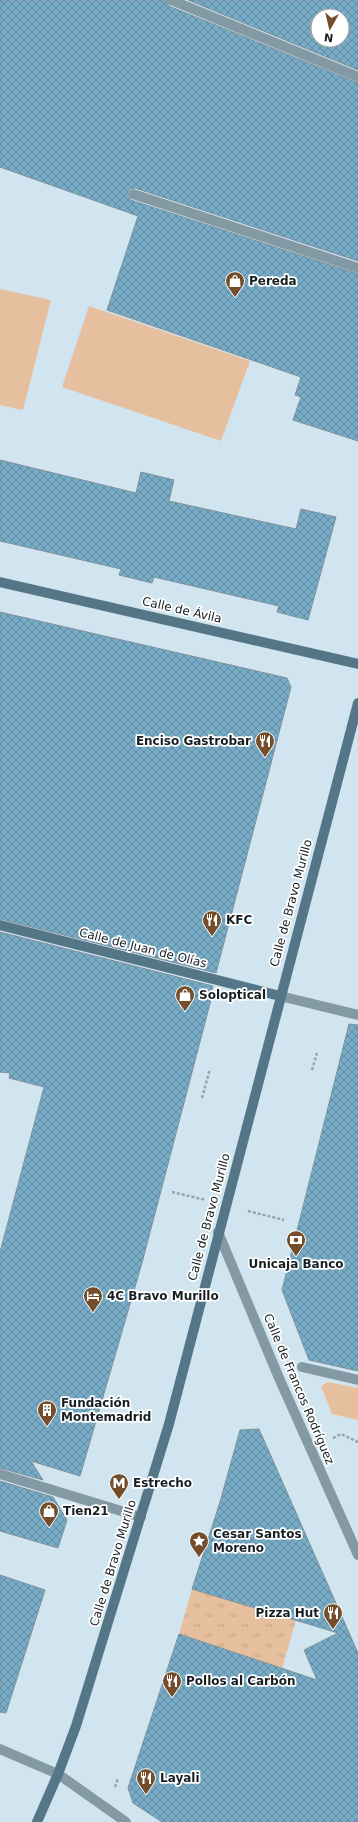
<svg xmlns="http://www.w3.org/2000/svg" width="358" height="1822" font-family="'DejaVu Sans',sans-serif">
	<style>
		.grass { fill: url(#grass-tufts) }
		.garden { fill: #e6bf9e }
		.building { fill: url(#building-cross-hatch); stroke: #7f919b; fill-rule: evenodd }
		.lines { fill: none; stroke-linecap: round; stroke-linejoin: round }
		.path { stroke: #95a5ad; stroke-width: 2.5; stroke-dasharray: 3 2; stroke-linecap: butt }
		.service { stroke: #8399a4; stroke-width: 10 }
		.pedestrian { stroke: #8399a4; stroke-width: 10 }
		.minor { stroke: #8399a4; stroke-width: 10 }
		.tertiary { stroke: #8399a4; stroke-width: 10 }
		.secondary { stroke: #557686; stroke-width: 10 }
		.labels { text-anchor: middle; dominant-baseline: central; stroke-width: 3.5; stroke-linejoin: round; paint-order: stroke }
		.poi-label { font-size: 12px; font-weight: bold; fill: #171e22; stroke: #fff; text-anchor: start }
		.street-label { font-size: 12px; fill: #171e22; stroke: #fff }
	</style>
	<defs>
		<pattern id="grass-tufts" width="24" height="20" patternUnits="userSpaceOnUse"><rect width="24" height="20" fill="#e6bf9e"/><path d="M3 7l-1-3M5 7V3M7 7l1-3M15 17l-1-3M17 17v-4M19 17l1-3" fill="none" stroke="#c5a488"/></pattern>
		<pattern id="building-cross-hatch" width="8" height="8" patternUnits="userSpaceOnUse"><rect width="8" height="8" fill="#78acc6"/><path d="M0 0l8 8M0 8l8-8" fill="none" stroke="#618ba0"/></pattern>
	</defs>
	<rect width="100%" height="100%" fill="#d1e5f0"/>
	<path class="grass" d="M192,1589L296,1620L282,1669L179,1634Z"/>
	<path class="garden" d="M0,289L51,300L23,410L0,405Z
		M89,306L250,361L221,441L62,387Z
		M328,1382L358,1388V1420L332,1414L321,1386Z"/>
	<path class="building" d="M0,0H165L169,6L358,83V261L135,188L129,189L127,195L131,200L358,274V441L293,420L301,397L295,395L301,377L107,310L138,216L0,167Z
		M188,0H358V70ZM318,16H342V40H318Z
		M0,460L136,493L141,472L174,480L169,501L296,529L301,509L336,517L308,620L277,612L279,606L154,577L152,583L119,575L121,569L0,541Z
		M0,612L287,678L291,687L216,973L0,919Z
		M0,932L213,986L210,995L212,996L142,1263L80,1476L31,1461L43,1480L0,1468V1252L44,1087L9,1078L10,1073L0,1072Z
		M349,1024L358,1025V1371L309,1360L282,1290Z
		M259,1429L358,1653V1822H162L133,1803L128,1788L179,1634L317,1680L304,1650L338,1633L192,1589L220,1502L240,1430Z
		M0,1481L53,1497L67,1520L58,1548L0,1531Z
		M0,1575L45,1590L6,1713L0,1712Z"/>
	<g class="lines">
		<path class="path" d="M312,1070L317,1053
			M202,1098L210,1069
			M172,1192L206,1200
			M248,1211L284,1220
			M333,1438L341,1434L358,1442
			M115,1787L118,1778"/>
		<path class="service" d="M133,194L358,268"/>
		<path class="pedestrian" d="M302,1367L358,1380"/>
		<path class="minor" d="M171,0L358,77
			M280,996L358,1015
			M0,1474L141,1517
			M0,1749L58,1774L126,1822"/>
		<path class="tertiary" d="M218,1232L279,1378L358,1555"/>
		<path class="secondary" d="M0,582L358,664
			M0,925L280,996
			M37,1822L58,1774L76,1726L169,1424L358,703"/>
	</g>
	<defs>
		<g id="shop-pin" transform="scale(1)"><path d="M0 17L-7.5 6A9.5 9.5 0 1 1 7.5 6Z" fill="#744d2a" stroke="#fff"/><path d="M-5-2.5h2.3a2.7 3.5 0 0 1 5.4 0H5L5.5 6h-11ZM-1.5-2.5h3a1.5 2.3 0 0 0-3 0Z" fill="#fff"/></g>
		<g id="restaurant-pin" transform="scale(1)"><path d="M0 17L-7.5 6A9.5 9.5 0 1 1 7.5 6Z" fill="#744d2a" stroke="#fff"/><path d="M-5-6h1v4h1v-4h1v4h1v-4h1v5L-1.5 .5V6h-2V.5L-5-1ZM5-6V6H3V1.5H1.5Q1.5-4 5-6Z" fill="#fff"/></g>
		<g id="bank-pin" transform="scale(1)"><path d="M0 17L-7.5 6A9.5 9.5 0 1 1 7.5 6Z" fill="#744d2a" stroke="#fff"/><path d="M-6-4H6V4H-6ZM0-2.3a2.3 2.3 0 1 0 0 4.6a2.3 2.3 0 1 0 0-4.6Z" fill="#fff"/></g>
		<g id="hotel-pin" transform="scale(1)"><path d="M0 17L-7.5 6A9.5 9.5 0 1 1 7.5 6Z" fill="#744d2a" stroke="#fff"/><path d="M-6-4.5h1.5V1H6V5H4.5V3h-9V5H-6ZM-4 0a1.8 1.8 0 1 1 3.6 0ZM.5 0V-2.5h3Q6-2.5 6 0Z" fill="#fff"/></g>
		<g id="building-pin" transform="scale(1)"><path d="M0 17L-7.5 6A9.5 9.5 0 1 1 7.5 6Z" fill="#744d2a" stroke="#fff"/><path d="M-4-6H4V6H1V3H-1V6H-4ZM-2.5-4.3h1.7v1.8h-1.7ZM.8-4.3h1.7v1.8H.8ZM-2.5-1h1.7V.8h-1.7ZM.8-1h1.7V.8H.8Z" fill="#fff"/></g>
		<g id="metro-pin" transform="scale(1)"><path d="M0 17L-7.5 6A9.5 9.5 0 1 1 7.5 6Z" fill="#744d2a" stroke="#fff"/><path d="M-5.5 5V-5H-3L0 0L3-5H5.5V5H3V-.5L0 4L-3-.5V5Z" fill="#fff"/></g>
		<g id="sight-pin" transform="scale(1)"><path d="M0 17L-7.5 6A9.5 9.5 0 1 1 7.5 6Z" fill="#744d2a" stroke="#fff"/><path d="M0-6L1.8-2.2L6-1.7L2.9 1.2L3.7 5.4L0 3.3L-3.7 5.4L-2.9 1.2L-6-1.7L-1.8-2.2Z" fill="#fff"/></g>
	</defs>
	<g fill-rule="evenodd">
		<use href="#shop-pin" x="235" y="281"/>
		<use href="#restaurant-pin" x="265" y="741"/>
		<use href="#restaurant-pin" x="212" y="920"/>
		<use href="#shop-pin" x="185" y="995"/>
		<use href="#bank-pin" x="296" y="1240"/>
		<use href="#hotel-pin" x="93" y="1296"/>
		<use href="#building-pin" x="47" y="1410"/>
		<use href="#metro-pin" x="119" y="1483"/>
		<use href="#shop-pin" x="49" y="1511"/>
		<use href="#sight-pin" x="199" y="1541"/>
		<use href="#restaurant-pin" x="333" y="1613"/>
		<use href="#restaurant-pin" x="172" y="1681"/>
		<use href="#restaurant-pin" x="146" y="1778"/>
	</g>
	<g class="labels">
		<g class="poi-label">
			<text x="249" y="281">Pereda</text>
			<text x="251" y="741" text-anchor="end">Enciso Gastrobar</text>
			<text x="226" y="920">KFC</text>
			<text x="199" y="995">Soloptical</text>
			<text x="296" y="1264" text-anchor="middle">Unicaja Banco</text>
			<text x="107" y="1296">4C Bravo Murillo</text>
			<text x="61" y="1403">Fundación<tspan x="61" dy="14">Montemadrid</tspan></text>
			<text x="133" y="1483">Estrecho</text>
			<text x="63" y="1511">Tien21</text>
			<text x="213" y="1534">Cesar Santos<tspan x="213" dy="14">Moreno</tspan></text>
			<text x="319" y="1613" text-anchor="end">Pizza Hut</text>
			<text x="186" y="1681">Pollos al Carbón</text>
			<text x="160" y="1778">Layali</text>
		</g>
		<g class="street-label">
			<text transform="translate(182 610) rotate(13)">Calle de Ávila</text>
			<text transform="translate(291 903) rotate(-75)">Calle de Bravo Murillo</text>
			<text transform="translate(143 948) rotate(14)">Calle de Juan de Olías</text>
			<text transform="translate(209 1217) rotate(-75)">Calle de Bravo Murillo</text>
			<text transform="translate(299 1389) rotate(67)">Calle de Francos Rodríguez</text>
			<text transform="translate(113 1563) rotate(-73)">Calle de Bravo Murillo</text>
		</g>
	</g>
	<g transform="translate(330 28) rotate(188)"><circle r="19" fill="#ffffff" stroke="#a2a5a7"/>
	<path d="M0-3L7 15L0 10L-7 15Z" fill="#744d2a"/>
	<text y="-6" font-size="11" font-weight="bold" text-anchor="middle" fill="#171e22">N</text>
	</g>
</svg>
